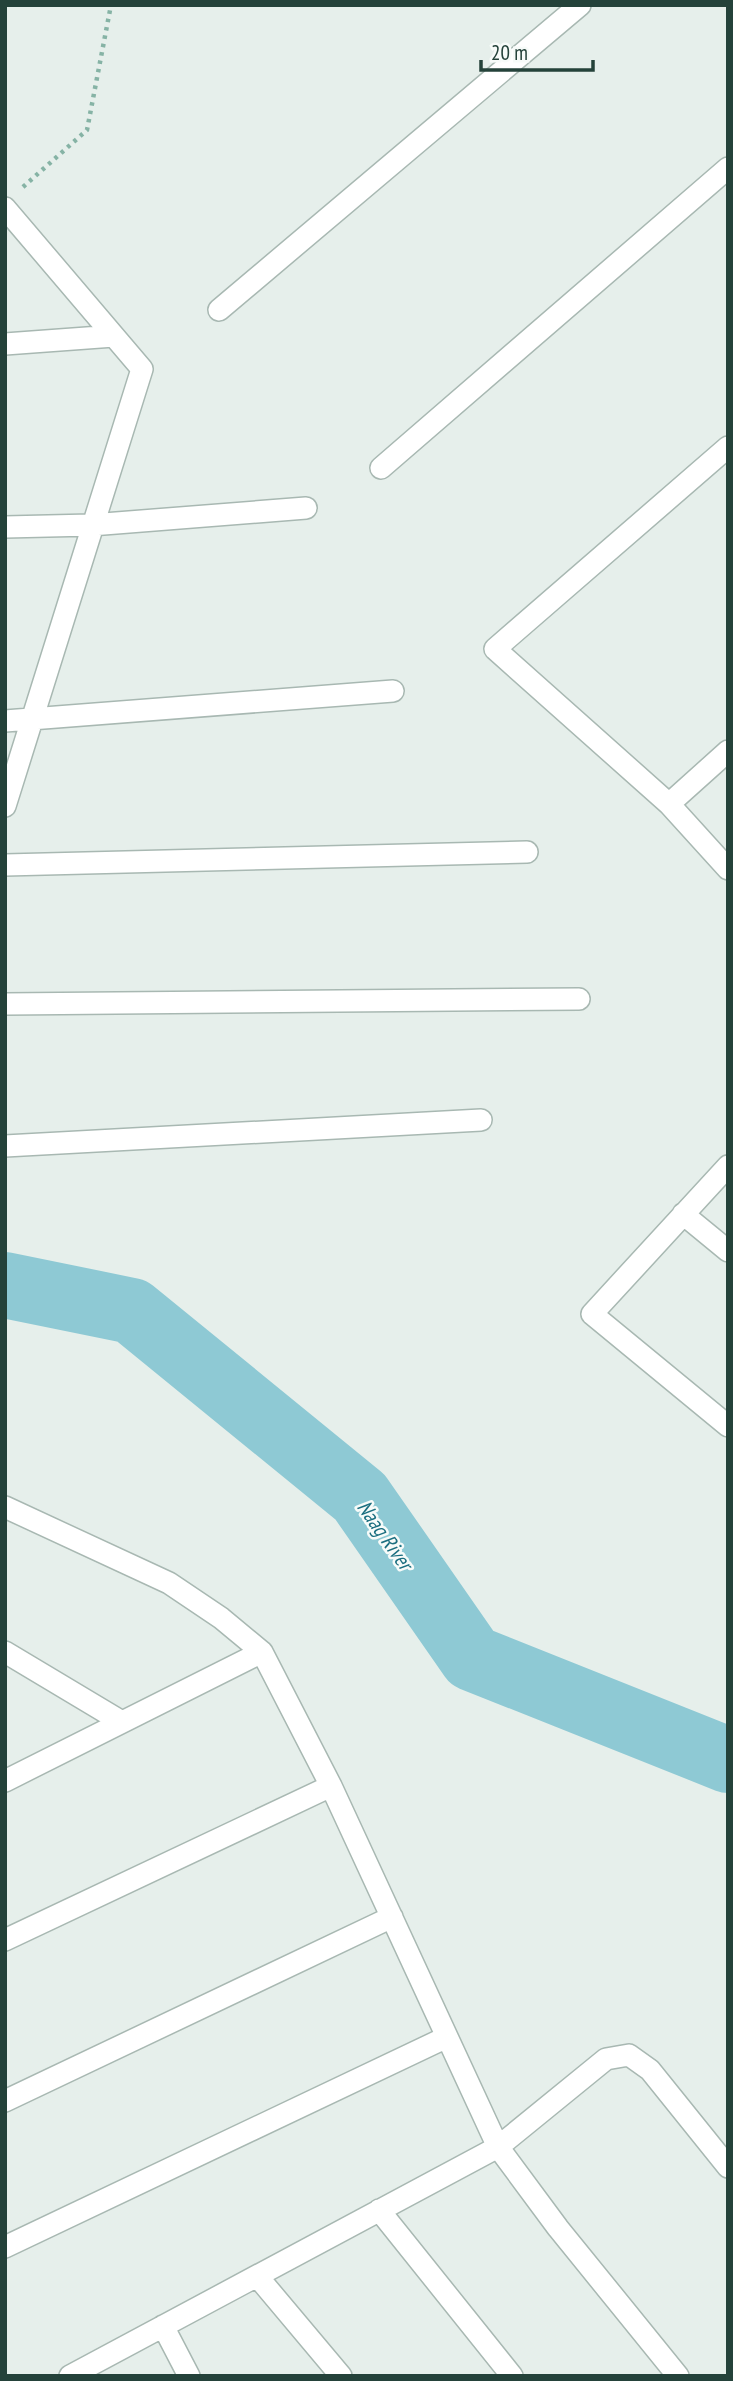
<svg xmlns="http://www.w3.org/2000/svg" width="733" height="2381" font-family="'PT Sans Narrow',sans-serif">
	<style>
		.lines { fill: none; stroke-linecap: round; stroke-linejoin: round }
		.river { stroke: #8ec9d4; stroke-width: 66 }
		.minor-casing { stroke: #a8b8b2; stroke-width: 24 }
		.path { stroke: #86b3a5; stroke-width: 4.5; stroke-dasharray: 3.5 5; stroke-linecap: butt }
		.minor { stroke: #fff; stroke-width: 21 }
		.labels { text-anchor: middle; dominant-baseline: central; stroke-width: 5; stroke-linejoin: round; paint-order: stroke }
		.water-label { font-size: 21px; font-style: italic; fill: #1c6f80; stroke: #f7fbf9 }
	</style>
	<rect width="100%" height="100%" fill="#e6efeb"/>
	<g class="lines">
		<path class="river" d="M5,1285L132,1311L360,1497L472,1658L728,1760"/>
		<g class="minor-casing">
			<path id="minor" d="M5,208L142,369L5,806
				M219,310L580,5
				M5,344L114,336
				M728,447L495,649L669,804L728,869
				M381,468L728,168
				M5,527L91,525L306,508
				M5,721L393,691
				M669,804L728,751
				M5,865L527,852
				M5,1004L579,999
				M5,1146L481,1120
				M728,1166L592,1314L728,1426
				M683,1214L728,1251
				M5,1507L169,1583L221,1618L262,1652
				M5,1652L122,1722
				M5,1781L262,1652L331,1786L498,2147L606,2059L629,2055L650,2070L728,2167
				M5,1940L331,1786
				M5,2101L392,1917
				M379,2210L512,2376
				M5,2247L447,2037
				M257,2276L341,2376
				M163,2326L189,2376
				M70,2376L498,2147L558,2228L678,2376"/>
		</g>
		<path class="path" d="M23,187L87,130L111,5"/>
		<use href="#minor" class="minor"/>
	</g>
	<g class="labels">
		<g class="water-label">
			<text transform="translate(385 1535) rotate(55)">Naag River</text>
		</g>
	</g>
	<rect width="733" height="2381" fill="none" stroke="#24423a" stroke-width="14"/>
	<path d="M481 60v10h112v-10" fill="none" stroke="#24423a" stroke-width="3.5"/>
	<text x="491" y="60" font-size="21" fill="#24423a" stroke="#f7fbf9" stroke-width="5" paint-order="stroke">20 m</text>
</svg>
